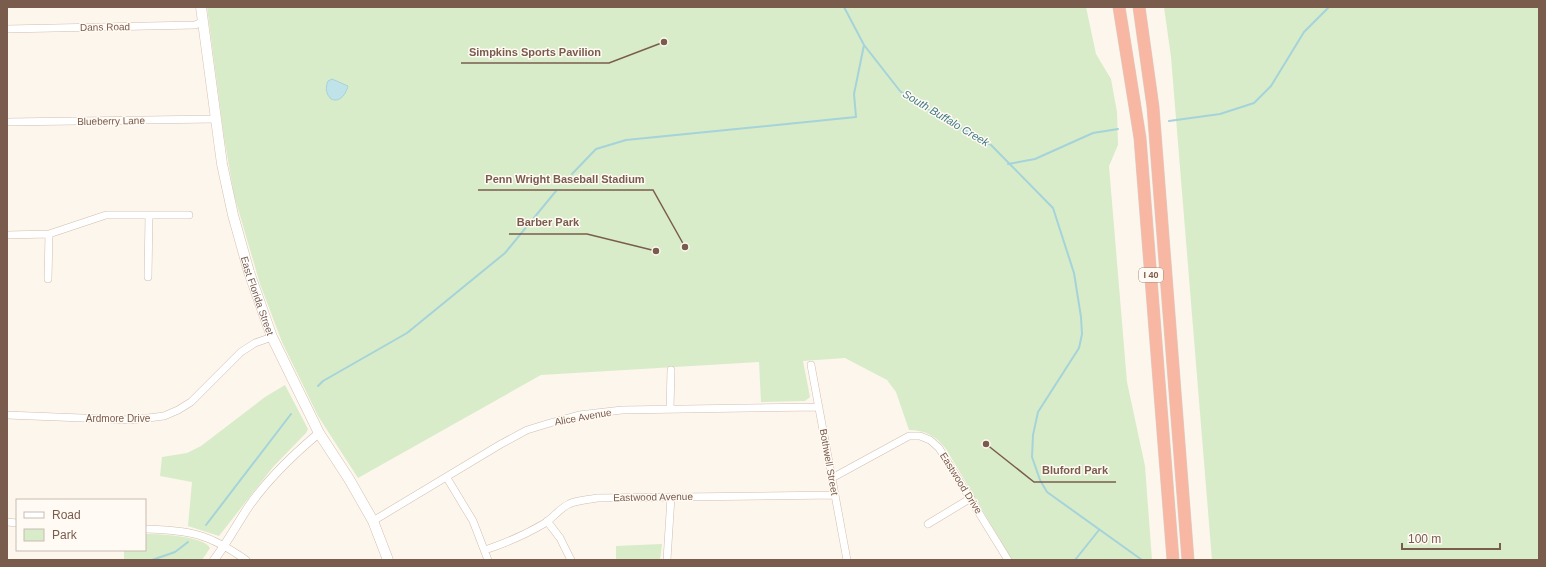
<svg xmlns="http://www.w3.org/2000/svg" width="1546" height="567" font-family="Helvetica,sans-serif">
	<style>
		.green { fill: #d8ecc9 }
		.water { fill: #bfe3e8; stroke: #a5d3da }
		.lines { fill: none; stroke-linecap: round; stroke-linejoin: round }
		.stream { stroke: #a5d3da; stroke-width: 2 }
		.minor-casing { stroke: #d1beb0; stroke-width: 8 }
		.tertiary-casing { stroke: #d1beb0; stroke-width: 9 }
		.secondary-casing { stroke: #d6c0b0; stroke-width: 11 }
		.motorway-casing { stroke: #dad1cd; stroke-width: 13 }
		.minor { stroke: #fff; stroke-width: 7 }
		.tertiary { stroke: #fff; stroke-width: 8 }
		.secondary { stroke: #fff; stroke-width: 10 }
		.motorway { stroke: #f7b7a3; stroke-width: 12 }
		.labels { text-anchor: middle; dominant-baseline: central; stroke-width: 3; stroke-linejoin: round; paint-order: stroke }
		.shield { fill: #fffaf3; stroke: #a28b7f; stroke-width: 1 }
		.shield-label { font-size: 9px; font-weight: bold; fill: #7a5c4d }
		.street-label { font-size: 10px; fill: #7a5c4d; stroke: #fffaf3 }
		.water-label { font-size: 11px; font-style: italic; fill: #437c86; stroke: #fffaf3 }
		.leader { fill: none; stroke: #7a5c4d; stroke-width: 1.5 }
		.callout-dot { fill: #7a5c4d; stroke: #fffaf3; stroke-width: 1.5 }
		.callout-label { font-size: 11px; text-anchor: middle; font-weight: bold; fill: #7a5c4d; stroke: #fffaf3; stroke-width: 3; stroke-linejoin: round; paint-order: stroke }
	</style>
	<rect width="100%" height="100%" fill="#fdf6ec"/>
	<path class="green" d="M207,7H1086L1096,54L1111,79L1117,112L1118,145L1109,166L1127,382L1145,466L1152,560H1012L946,449C936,436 925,430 909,430L896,392L887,380L845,358L803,361L810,397L805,401L761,402L759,362L541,375L358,478L318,416L282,342L260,284L234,195L224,137Z
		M1164,7H1539V560H1212L1171,57Z
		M285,385L308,429L306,433L273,467L219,536L188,526L192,482L160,476L162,457L187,453L201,446L265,397Z
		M145,534C159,534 204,536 210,548L202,560H124V550H145Z
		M662,544L660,560H616V546Z"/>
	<path class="water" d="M332,79L348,86C346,94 340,103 331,99C326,94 325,88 328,81Z"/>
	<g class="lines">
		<path class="stream" d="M844,7L864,45L900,91L910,99L991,145L1053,208L1074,273L1081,317L1082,334L1079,348L1038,412L1033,435L1032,457L1040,480L1047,492L1142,560
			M1169,121L1220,114L1254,103L1271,86L1304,32L1329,7
			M1008,164L1035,159L1093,133L1118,129
			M572,174L596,149L626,140L856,117L854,94L864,45
			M318,386L323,381L407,333L505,253L556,191
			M206,525L291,414
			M152,560L175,552L188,542
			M1075,560L1099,530"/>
		<g class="minor-casing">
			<path id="minor" d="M7,29L195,25L202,22
				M7,122L215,119
				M7,235L49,234L106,215H189
				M148,277L149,215
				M48,279L49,234
				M811,365L847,560
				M670,409L671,370
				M7,415L132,420L164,416L178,410L191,402L241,352L255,343L272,337
				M447,478L473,521L488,560
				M832,478L909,436H920L930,440L939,448L1008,560
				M373,521L501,444L527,430L550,423L579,415L622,410L819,407
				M547,521L560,538L571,560
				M7,522L17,523
				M928,524L971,498
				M145,529C190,530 209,534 246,560
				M485,550C506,543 525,535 545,523C554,517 559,509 569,504C578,500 588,500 597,498L835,495
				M667,560L671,497"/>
		</g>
		<g class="tertiary-casing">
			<path id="tertiary" d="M214,560C227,543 237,524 249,506C268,479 294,454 319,433"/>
		</g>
		<g class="secondary-casing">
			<g id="secondary">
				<path id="s1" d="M201,7L222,164L233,215L249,272L272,337L319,433L349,479L373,521L388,560"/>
			</g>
		</g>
		<g class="motorway-casing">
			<path id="motorway" d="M1119,7L1140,138L1173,560
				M1139,7L1153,107L1188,560"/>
		</g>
		<use href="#minor" class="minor"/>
		<use href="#tertiary" class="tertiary"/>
		<use href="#secondary" class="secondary"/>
		<use href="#motorway" class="motorway"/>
	</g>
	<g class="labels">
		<rect class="shield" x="1139" y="268" width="24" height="14" rx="3"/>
		<g class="shield-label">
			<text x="1151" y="275">I 40</text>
		</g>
		<g class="street-label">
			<text transform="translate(105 27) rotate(-1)">Dans Road</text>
			<text transform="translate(111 121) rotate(-1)">Blueberry Lane</text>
			<text stroke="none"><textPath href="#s1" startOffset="295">East Florida Street</textPath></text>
			<text transform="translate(583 417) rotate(-10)">Alice Avenue</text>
			<text x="118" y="418">Ardmore Drive</text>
			<text transform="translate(829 462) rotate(80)">Bothwell Street</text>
			<text transform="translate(961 483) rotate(58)">Eastwood Drive</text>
			<text transform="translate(653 497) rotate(-1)">Eastwood Avenue</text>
		</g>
		<g class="water-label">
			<text transform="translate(946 118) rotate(31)">South Buffalo Creek</text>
		</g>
	</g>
	<path class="leader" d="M664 42L609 63H461M685 247L653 190H478M656 251L587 234H509M986 444L1034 482H1116"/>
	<g class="callout-dot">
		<circle cx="664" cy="42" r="4"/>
		<circle cx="685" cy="247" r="4"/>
		<circle cx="656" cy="251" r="4"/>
		<circle cx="986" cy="444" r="4"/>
	</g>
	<g class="callout-label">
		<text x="535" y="56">Simpkins Sports Pavilion</text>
		<text x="565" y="183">Penn Wright Baseball Stadium</text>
		<text x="548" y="226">Barber Park</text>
		<text x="1075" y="474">Bluford Park</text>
	</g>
	<rect width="1546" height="567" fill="none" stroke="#7a5c4d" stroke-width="16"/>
	<rect x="16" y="499" width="130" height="52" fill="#fffaf3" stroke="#cabbb1"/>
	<rect x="24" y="512" width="20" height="6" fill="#ffffff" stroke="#cabbb1"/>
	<text x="52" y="519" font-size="12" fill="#7a5c4d">Road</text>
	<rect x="24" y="529" width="20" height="12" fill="#d8ecc9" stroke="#cabbb1"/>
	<text x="52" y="539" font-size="12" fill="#7a5c4d">Park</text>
	<path d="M1402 543v6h98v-6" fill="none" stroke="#7a5c4d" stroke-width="2"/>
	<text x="1408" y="543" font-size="12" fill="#7a5c4d" stroke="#fffaf3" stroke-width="3" paint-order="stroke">100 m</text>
</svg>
